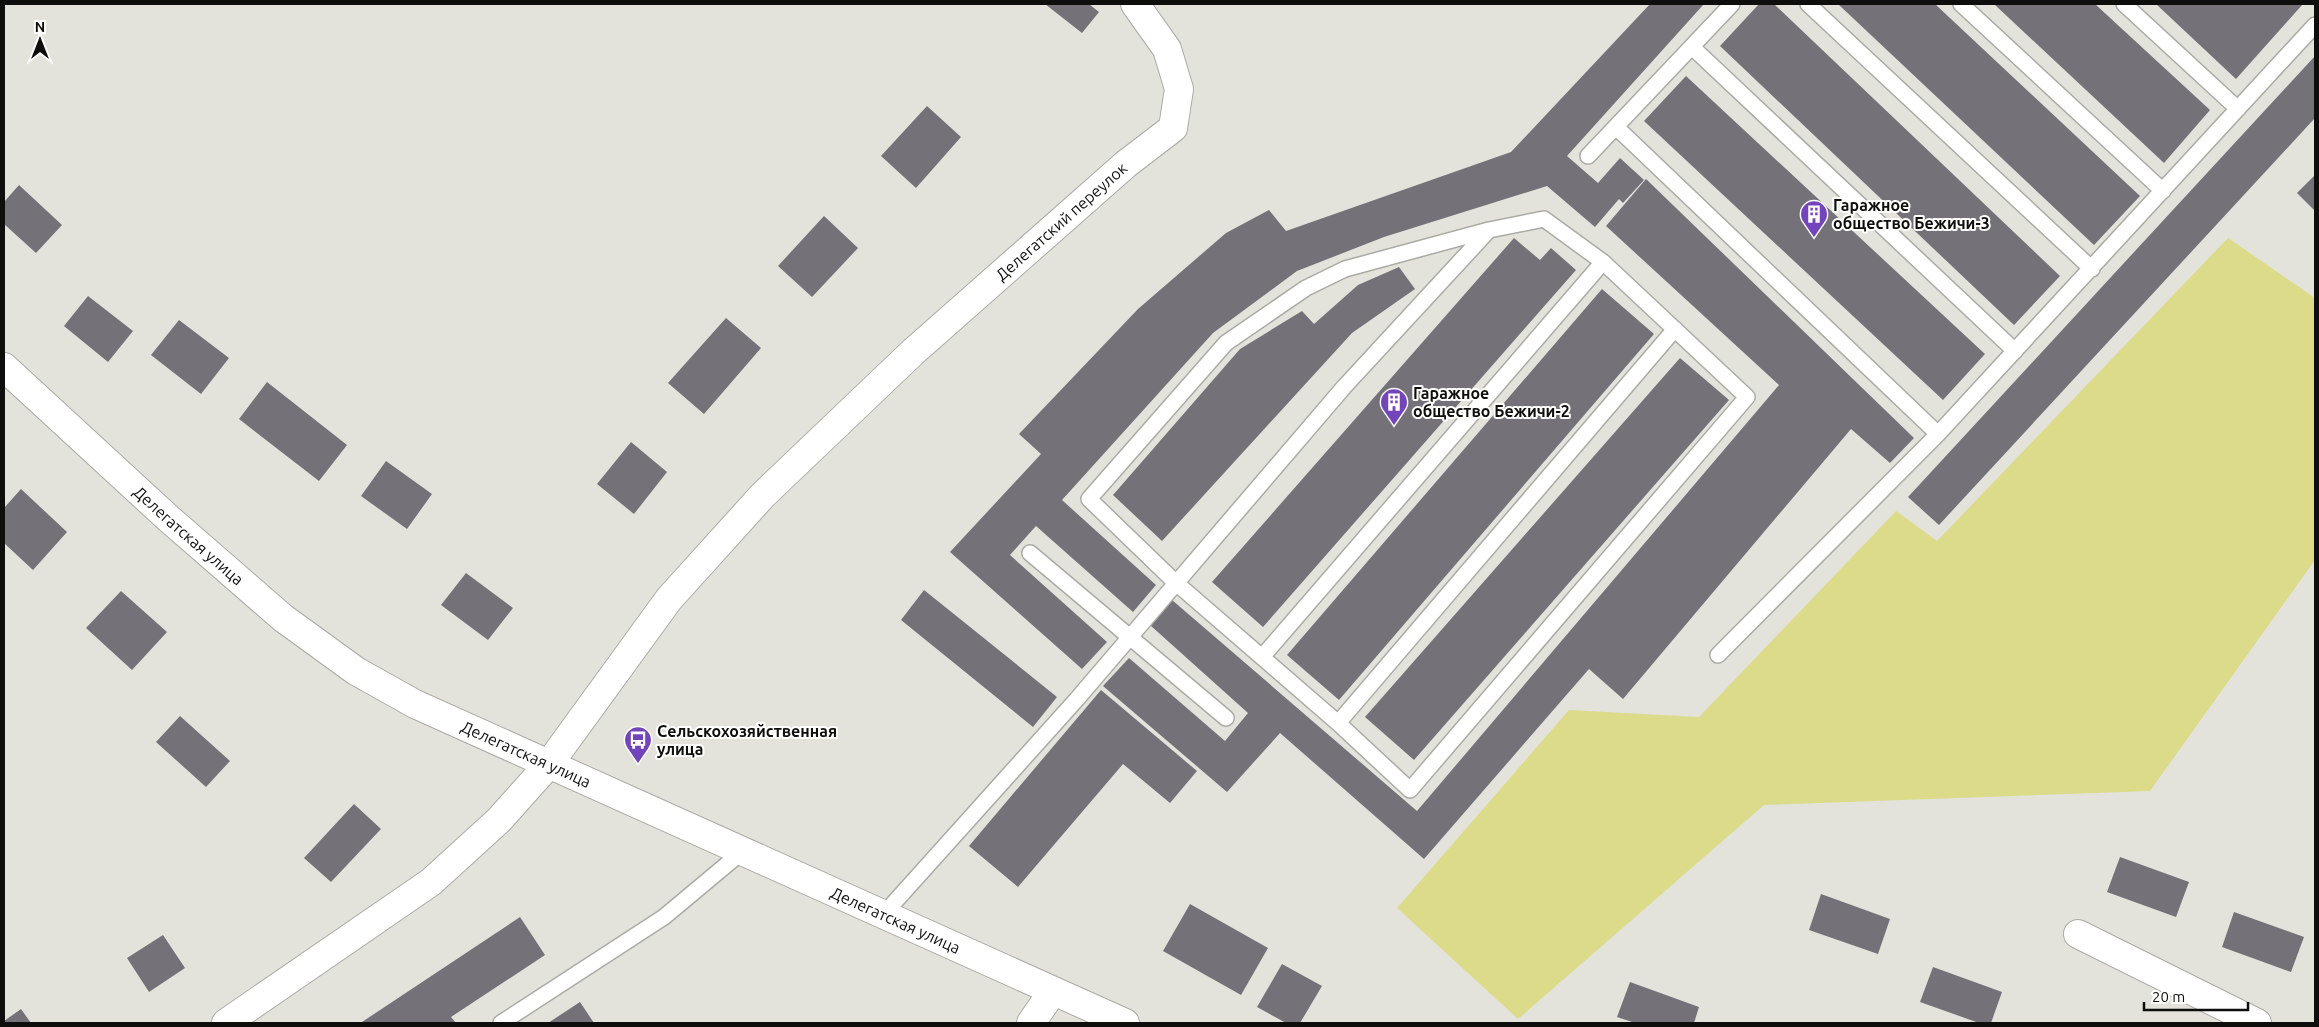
<svg xmlns="http://www.w3.org/2000/svg" width="2319" height="1027" font-family="Ubuntu,sans-serif">
	<style>
		.green { fill: #dbdb8a }
		.building { fill: #747278 }
		.lines { fill: none; stroke-linecap: round; stroke-linejoin: round }
		.service-casing { stroke: #ababa5; stroke-width: 18 }
		.minor-casing { stroke: #ababa5; stroke-width: 30 }
		.tertiary-casing { stroke: #ababa5; stroke-width: 30 }
		.service { stroke: #fff; stroke-width: 15 }
		.minor { stroke: #fff; stroke-width: 28 }
		.tertiary { stroke: #fff; stroke-width: 28 }
		.labels { text-anchor: middle; dominant-baseline: central; stroke-width: 4; stroke-linejoin: round; paint-order: stroke }
		.poi-label { font-size: 16px; font-weight: bold; fill: #0e0e0c; stroke: #fffffe; text-anchor: start }
		.street-label { font-size: 16px; fill: #0e0e0c; stroke: #fffffe }
	</style>
	<rect width="100%" height="100%" fill="#e3e3dc"/>
	<path class="green" d="M2228,238L2315,298V560L2150,791L1764,805L1518,1019L1397,908L1569,710L1699,717L1896,511L1937,541Z"/>
	<path class="building" d="M1045,4H1089L1099,12L1082,33Z
		M1650,4H1704L1567,156L1598,183L1620,158L1644,180L1623,203L1619,199L1595,227L1547,186L1384,237L1297,271L1213,333L1062,500L1156,585L1133,612L1036,526L1010,555L1107,642L1082,669L950,552L1041,454L1019,434L1138,309L1226,233L1269,210L1286,231L1511,152Z
		M1759,4H1774L2060,276L2014,325L1720,46Z
		M1838,4H1935L2140,196L2094,245Z
		M1994,4H2095L2210,110L2164,163Z
		M2156,4H2303L2236,79Z
		M2315,56V118L1939,525L1908,497Z
		M1686,76L1985,354L1943,400L1644,121Z
		M927,106L961,137L916,188L881,156Z
		M2315,175V211L2297,193Z
		M1646,179L1914,438L1890,463L1851,429L1623,699L1589,669L1424,859L1280,733L1227,792L1103,686L1129,658L1225,741L1248,713L1150,625L1172,600L1417,811L1779,385L1606,226Z
		M19,185L62,225L36,253L4,224V202Z
		M824,216L858,248L812,297L778,266Z
		M1514,238L1540,260L1551,248L1576,270L1263,627L1212,582Z
		M1399,267L1415,289L1352,333L1162,541L1113,495L1240,349L1302,311L1314,324L1358,285Z
		M1602,289L1654,334L1339,700L1287,655Z
		M88,296L133,331L108,362L64,326Z
		M726,318L761,348L704,414L668,383Z
		M179,320L229,358L201,394L151,355Z
		M1680,358L1729,400L1414,760L1365,717Z
		M267,382L347,445L319,481L239,419Z
		M631,442L667,472L634,514L597,484Z
		M386,461L432,494L407,529L361,496Z
		M21,489L67,532L33,570L4,543V508Z
		M466,573L513,608L488,640L441,605Z
		M924,590L1057,697L1033,727L901,620Z
		M121,591L167,632L132,670L86,628Z
		M1101,690L1197,771L1170,803L1123,764L1018,887L969,846Z
		M180,716L230,761L206,787L156,742Z
		M354,804L381,829L331,882L304,858Z
		M2120,857L2189,882L2176,917L2107,892Z
		M1821,894L1890,919L1878,954L1809,930Z
		M1190,904L1268,948L1241,995L1163,951Z
		M2234,912L2304,937L2291,972L2222,947Z
		M520,917L545,955L451,1017L456,1023H363L362,1022Z
		M163,935L185,968L149,992L127,958Z
		M1282,964L1322,986L1300,1023H1286L1257,1007Z
		M1933,967L2002,992L1991,1023H1979L1920,1002Z
		M1630,982L1699,1007L1694,1023H1635L1617,1017Z
		M580,1002L594,1023H548Z
		M21,1009L31,1023H4V1021Z"/>
	<g class="lines">
		<g class="service-casing">
			<path id="service" d="M1808,4L2092,269
				M1961,4L2163,191
				M2124,4L2238,109
				M1692,47L2015,351
				M1616,127L1938,434
				M1588,156L1732,4
				M1030,553L1226,718
				M1718,655L1938,434L2315,25
				M1262,657L1603,262
				M1338,723L1675,329
				M883,915L1077,699L1344,387L1489,230L1544,219L1603,262L1747,397L1410,790L1338,723L1175,582L1089,499L1226,343L1306,288L1345,269L1489,230
				M501,1023L664,917L743,851"/>
		</g>
		<g class="minor-casing">
			<g id="minor">
				<path d="M2078,934L2257,1023"/>
				<path id="s1" d="M226,1023L431,882L499,820L549,764L669,599L763,495L913,352L1126,164L1173,128L1179,89L1167,49L1135,4"/>
				<path d="M1031,1023L1053,991"/>
			</g>
		</g>
		<g class="tertiary-casing">
			<g id="tertiary">
				<path id="s2" d="M4,367L168,518L283,618L356,671L415,704L1125,1023"/>
			</g>
		</g>
		<use href="#service" class="service"/>
		<use href="#minor" class="minor"/>
		<use href="#tertiary" class="tertiary"/>
	</g>
	<defs>
		<g id="building-pin" transform="scale(1.4375)"><path d="M0 17L-7.5 6A9.5 9.5 0 1 1 7.5 6Z" fill="#7444bb" stroke="#fffffe"/><path d="M-4-6H4V6H1V3H-1V6H-4ZM-2.5-4.3h1.7v1.8h-1.7ZM.8-4.3h1.7v1.8H.8ZM-2.5-1h1.7V.8h-1.7ZM.8-1h1.7V.8H.8Z" fill="#fff"/></g>
		<g id="bus-pin" transform="scale(1.4375)"><path d="M0 17L-7.5 6A9.5 9.5 0 1 1 7.5 6Z" fill="#7444bb" stroke="#fffffe"/><path d="M-5-6H5V4H4V6H2V4H-2V6H-4V4H-5ZM-3.5-4V0h7V-4ZM-3.5 1.2v1.5H-2V1.2ZM2 1.2v1.5H3.5V1.2Z" fill="#fff"/></g>
	</defs>
	<g fill-rule="evenodd">
		<use href="#building-pin" x="1814" y="214"/>
		<use href="#building-pin" x="1394" y="402"/>
		<use href="#bus-pin" x="638" y="740"/>
	</g>
	<g class="labels">
		<g class="poi-label">
			<text x="1833" y="205">Гаражное<tspan x="1833" dy="18">общество Бежичи-3</tspan></text>
			<text x="1413" y="393">Гаражное<tspan x="1413" dy="18">общество Бежичи-2</tspan></text>
			<text x="657" y="731">Сельскохозяйственная<tspan x="657" dy="18">улица</tspan></text>
		</g>
		<g class="street-label">
			<text stroke="none"><textPath href="#s1" startOffset="1165">Делегатский переулок</textPath></text>
			<text stroke="none"><textPath href="#s2" startOffset="250">Делегатская улица</textPath></text>
			<text stroke="none"><textPath href="#s2" startOffset="655">Делегатская улица</textPath></text>
			<text stroke="none"><textPath href="#s2" startOffset="1060">Делегатская улица</textPath></text>
		</g>
	</g>
	<rect width="2319" height="1027" fill="none" stroke="#0e0e0c" stroke-width="10"/>
	<g transform="translate(40 40)" stroke="#fffffe" stroke-width="4" paint-order="stroke">
	<path d="M0-4L9 19L0 12L-9 19Z" fill="#0e0e0c"/>
	<text y="-8" font-size="14" font-weight="bold" text-anchor="middle" fill="#0e0e0c">N</text>
	</g>
	<path d="M2144 1002v8h104v-8" fill="none" stroke="#0e0e0c" stroke-width="2.5"/>
	<text x="2152" y="1002" font-size="15" fill="#0e0e0c" stroke="#fffffe" stroke-width="4" paint-order="stroke">20 m</text>
</svg>
